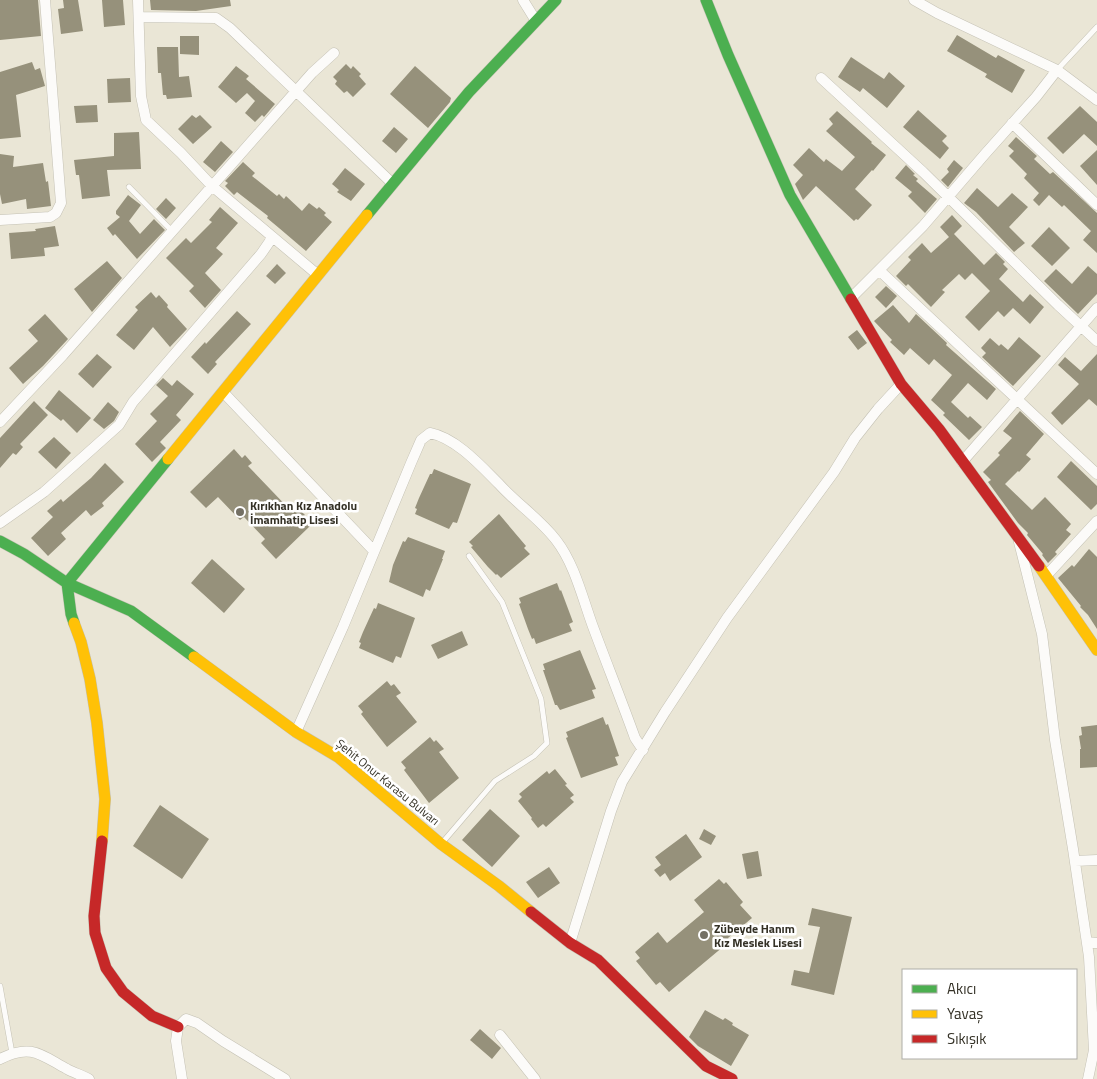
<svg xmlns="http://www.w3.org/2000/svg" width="1097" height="1079" font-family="'Titillium Web',sans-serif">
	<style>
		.building { fill: #96917b }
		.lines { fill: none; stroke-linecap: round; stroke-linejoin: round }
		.lane-casing { stroke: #c4c1b4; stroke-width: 6 }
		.street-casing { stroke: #c4c1b4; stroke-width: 11 }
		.fast-casing { stroke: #c4c1b4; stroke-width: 12 }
		.slow-casing { stroke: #c4c1b4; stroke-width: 12 }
		.jam-casing { stroke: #c4c1b4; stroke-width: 12 }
		.lane { stroke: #fcfbf9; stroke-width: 5 }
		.street { stroke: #fcfbf9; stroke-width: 10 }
		.fast { stroke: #4caf50; stroke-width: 11 }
		.slow { stroke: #ffc107; stroke-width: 11 }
		.jam { stroke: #c62828; stroke-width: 11 }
		.poi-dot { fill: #747064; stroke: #fff; stroke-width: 2 }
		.labels { text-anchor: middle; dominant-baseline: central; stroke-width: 5; stroke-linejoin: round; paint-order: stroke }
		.poi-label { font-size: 12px; font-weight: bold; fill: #343126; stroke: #fff; text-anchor: start }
		.street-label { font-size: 12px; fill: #343126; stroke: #fff }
	</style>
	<rect width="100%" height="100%" fill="#eae6d6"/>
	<path class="building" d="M0,0H38L41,36L0,40Z
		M63,0H78L83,31L61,34L58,9L64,8Z
		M102,0H123L125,25L104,27Z
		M150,0H230L231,6L196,11L151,10Z
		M957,35L996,58L998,55L1025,70L1012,93L985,77L987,74L947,51Z
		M180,36H199V55L180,54Z
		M157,47H178L179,77L189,76L192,97L167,99L166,95H163L161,73H158Z
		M851,57L884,79L889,72L905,86L887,108L863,88L860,92L838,77Z
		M32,62L35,70L40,68L45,86L16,95L21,137L0,139V72Z
		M346,64L351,69L353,66L361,74L359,76L366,84L353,97L347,91L344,93L335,84L337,81L333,77Z
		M236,66L249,76L246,79L275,104L264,117L262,115L255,122L245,113L255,101L247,93L236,103L218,87Z
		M415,66L451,98L450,102L428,128L390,94Z
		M130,78L131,102L108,103L107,79Z
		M97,105L98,122L76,123L74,106Z
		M1080,106L1097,122V146L1084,134L1063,154L1047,138Z
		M918,110L947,136L942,141L949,148L940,159L903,127Z
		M837,111L872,142L871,143L886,155L873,171L872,170L855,189L872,205L858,220L856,219L854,221L816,186L803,200L795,184L803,175L793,165L809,148L824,162L826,159L842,171L855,157L826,131L833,124L829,119Z
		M192,115L196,118L200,115L212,127L193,144L178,129Z
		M394,127L408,139L396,153L382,141Z
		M139,132L141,169L107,170L110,196L82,199L79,175H76L74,160L114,156V133Z
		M1016,137L1037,156L1034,159L1050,174L1053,172L1097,213V253L1083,240L1091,231L1064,205L1062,207L1049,195L1039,206L1033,200L1039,193L1024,178L1027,174L1009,156L1014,151L1008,146Z
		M221,141L233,152L215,172L203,162Z
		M1097,150V185L1080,166Z
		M0,154L14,156L13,167L43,163L46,182L48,181L51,206L27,209L26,199L2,204L0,194Z
		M954,160L963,168L948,187L941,180L949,172L947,169Z
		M243,162L255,173L252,176L277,196L279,194L284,199L286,196L302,211L309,203L317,209L319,207L326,213L324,215L332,222L306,251L279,228L267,218L268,216L237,192L234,195L225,186L228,183L225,181Z
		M906,165L915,174L913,175L918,179L916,181L937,199L925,213L908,196L912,192L895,178Z
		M345,168L365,184L351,201L337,192L339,190L332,184Z
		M977,188L998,207L1012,193L1028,207L1009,227L1025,243L1014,252L976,212L964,203Z
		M128,195L141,205L129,221L140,234L154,219L165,230L137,259L115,234L113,236L107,228L120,217L116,214V211Z
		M166,198L176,208L166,219L156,209Z
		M220,207L238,223L216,248L223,254L205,273L221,290L205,308L189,291L194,286L166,258L186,238L191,243L212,222L209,220Z
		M952,215L962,226L954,234L984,265L996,253L1005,262L1003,264L1008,269L999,279L1023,302L1030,294L1044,307L1030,324L1013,308L1004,317L998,311L979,331L965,317L990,291L972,273L965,280L959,274L942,290L945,292L931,307L908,284L906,286L896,276L911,260L908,257L922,243L931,253L949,237L940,227Z
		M55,226L59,246L44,248L45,256L11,259L9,233L36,231L35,229Z
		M1049,227L1070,248L1052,266L1031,246Z
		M107,261L122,278L92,312L74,289Z
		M277,264L286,273L275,284L266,276Z
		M1088,266L1097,274V294L1078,314L1044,281L1056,269L1072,284Z
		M886,286L897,296L886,308L875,297Z
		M151,292L156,298L159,295L168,305L167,307L187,329L170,347L153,327L134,350L116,335L138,310L135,307Z
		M893,305L909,323L916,314L947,343L946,345L996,389L987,400L968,383L951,402L968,418L970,416L982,427L969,440L943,415L945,413L931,400L952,375L934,359L929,365L910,348L904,355L890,342L892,340L874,321Z
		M237,311L251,324L215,362L217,364L208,374L191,357L205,342L206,344Z
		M45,314L68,339L43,366L23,384L9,368L38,341L28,330Z
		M857,330L867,343L858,350L848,337Z
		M1019,337L1041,356L1013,386L982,357L986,353L981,348L990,338L999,346L1001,344L1008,350Z
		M97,354L112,367L93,388L78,374Z
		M1097,354V406L1089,399L1062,425L1051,413L1079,384L1058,365L1065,357L1081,371Z
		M163,378L172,386L177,380L194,394L176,415L181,420L160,442L166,448L152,462L135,444L157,421L150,414L168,396L156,385Z
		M59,390L91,418L77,433L63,419L61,421L45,408Z
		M34,401L48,415L20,444L23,447L16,455L13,453L0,468V438Z
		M108,402L119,412L114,421L104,429L93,420Z
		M1020,411L1044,434L1026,455L1031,459L1019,472L1018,471L1005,484L1032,510L1045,497L1071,524L1066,530L1071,534L1055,552L1057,554L1048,563L1042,555L1043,554L1027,535L1028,533L1018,523L988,482L991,480L983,472L1000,455L998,453L1012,438L1003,431Z
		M54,437L71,453L56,469L38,452Z
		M234,449L242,458L245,455L252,463L248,466L293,513L298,508L305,515L302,517L310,526L276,559L261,543L265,539L244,517L240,520L218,497L206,508L190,492Z
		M1071,461L1097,486V504L1091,510L1057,477Z
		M105,463L124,482L102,503L104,506L91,516L86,510L61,533L66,539L48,556L31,538L53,517L47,511L61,499L63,502L91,478Z
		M434,469L471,484L457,523L453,522L449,529L415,514L417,509L415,508L419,498L430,474H432Z
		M499,514L526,546L524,548L530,554L501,578L497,574L496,575L488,567L471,547L473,546L469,542Z
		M408,537L445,551L442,559H443L430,591L426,589L423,597L389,582L393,565L403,541L405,542Z
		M1089,549L1097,557V629L1088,615L1080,607L1081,606L1058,578L1072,565L1074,567Z
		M212,559L245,589L224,613L191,583Z
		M557,583L560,591L561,590L573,622L569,624L572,631L536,644L534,638L532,639L528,629L519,604L521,603L519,598Z
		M378,603L415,618L401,658L396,656L393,663L359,648L361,643L359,642L363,632L374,608L376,609Z
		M462,631L468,645L438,659L431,645Z
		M580,650L596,689L592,690L595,698L560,710L557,705H555L543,670H545L543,664Z
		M387,681L391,686L394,684L401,693L396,696L417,722L387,747L361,714L363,712L358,706Z
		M603,717L606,725L608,724L619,756L615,757L618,765L581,778L566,738L568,737L566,732Z
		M1097,725V767L1080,768V749H1081L1079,736L1082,735L1081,727Z
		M430,737L434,742L436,740L444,749L439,752L459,778L429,803L404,770L406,768L401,762Z
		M555,769L567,784L565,785L574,795L570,798L574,802L546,827L543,824L538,828L531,819L532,818L518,801L522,797L519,794L547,771L549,774Z
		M160,805L209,839L182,879L133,846Z
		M490,809L520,836L492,867L462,840Z
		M704,829L716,836L711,845L699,839Z
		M686,834L702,857L670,881L665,873L660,877L654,870L661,865L655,857Z
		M758,851L762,876L747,879L742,854Z
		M549,867L560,883L538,898L526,882Z
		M719,879L724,884L726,882L743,902L740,905L752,918L728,938L730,941L669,992L660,982L656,985L636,961L640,958L635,952L658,932L667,943L704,912L694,900Z
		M812,908L852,917L834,995L791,985L794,970L809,973L820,927L808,925Z
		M705,1010L723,1020L725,1018L733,1023L732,1025L749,1035L731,1066L698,1046L689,1037Z
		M480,1029L501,1048L492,1059L470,1040Z"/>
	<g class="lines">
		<g class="lane-casing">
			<path id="lane" d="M1057,70L1097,27
				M129,187L172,231
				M442,843L495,781L534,756L547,743L541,699L502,602L469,556
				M0,986L12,1053"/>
		</g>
		<g class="street-casing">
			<path id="street" d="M138,0L141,96L146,120L181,153L212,186L318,275
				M523,0L536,21
				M914,0L937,13L1057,70L1097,100
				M139,17L216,18L230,28L393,184
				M821,78L923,172L1058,305L1097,341
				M1012,123L1097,205
				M0,220L50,217L56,213L61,203L45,0
				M880,271L1097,474
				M851,298L923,226L985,154L1036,97L1057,70
				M223,392L374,551
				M0,422L63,355L312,73L334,53
				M962,462L1097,308
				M0,523L44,492L91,450L119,425L133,402L261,254L272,238
				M1019,542L1042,634L1055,740L1073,849L1089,957L1094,1050L1088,1079
				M1046,576L1097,521
				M296,732L343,627L411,463L421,440L430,433C456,438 481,466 499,484C517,504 540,519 556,540C574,563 582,596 592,624C606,662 621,699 635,738L643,750
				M1075,861L1097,860
				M1087,942L1097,943
				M570,943L611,811L622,782L665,712L727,618L834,472L855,438L878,409L901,384
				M500,1035L535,1079
				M0,1059C31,1043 41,1055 67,1069C74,1073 82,1075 89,1079
				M182,1079L176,1041L178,1027L186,1019L197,1023L223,1041L285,1079"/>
		</g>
		<g class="fast-casing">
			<path id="fast" d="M706,0L728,55L790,195L851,299
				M367,215L469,92L556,0
				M0,541L24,554L67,583L131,611L194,657
				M74,623L71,614L67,583L168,459"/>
		</g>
		<g class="slow-casing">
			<path id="slow" d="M168,459L367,215
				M1039,566L1097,650
				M74,623L81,642L90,679L97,723L105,799L102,841
				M194,657L296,732L338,757L441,844L499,886L531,912"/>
		</g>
		<g class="jam-casing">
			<path id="jam" d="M851,299L901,384L939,429L1039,566
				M102,841L94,916L95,933L106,968L123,992L152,1016L178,1027
				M531,912L570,943L598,960L706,1066L732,1079"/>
		</g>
		<use href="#lane" class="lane"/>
		<use href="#street" class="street"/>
		<use href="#fast" class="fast"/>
		<use href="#slow" class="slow"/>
		<use href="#jam" class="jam"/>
	</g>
	<g class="poi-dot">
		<circle cx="240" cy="512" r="5"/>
		<circle cx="704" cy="935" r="5"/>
	</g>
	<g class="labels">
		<g class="poi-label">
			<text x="250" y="505">Kırıkhan Kız Anadolu<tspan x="250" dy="14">İmamhatip Lisesi</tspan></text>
			<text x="714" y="928">Zübeyde Hanım<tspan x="714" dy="14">Kız Meslek Lisesi</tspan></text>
		</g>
		<g class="street-label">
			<text transform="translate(388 782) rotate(39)">Şehit Onur Karasu Bulvarı</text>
		</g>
	</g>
	<rect x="902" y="969" width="175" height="90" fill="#ffffff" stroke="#aeada8"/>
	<rect x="912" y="985" width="25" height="8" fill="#4caf50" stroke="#aeada8"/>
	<text x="947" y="994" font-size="15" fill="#343126">Akıcı</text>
	<rect x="912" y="1010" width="25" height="8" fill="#ffc107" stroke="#aeada8"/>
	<text x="947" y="1019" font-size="15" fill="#343126">Yavaş</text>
	<rect x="912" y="1035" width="25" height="8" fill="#c62828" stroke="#aeada8"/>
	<text x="947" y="1044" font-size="15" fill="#343126">Sıkışık</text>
</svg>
